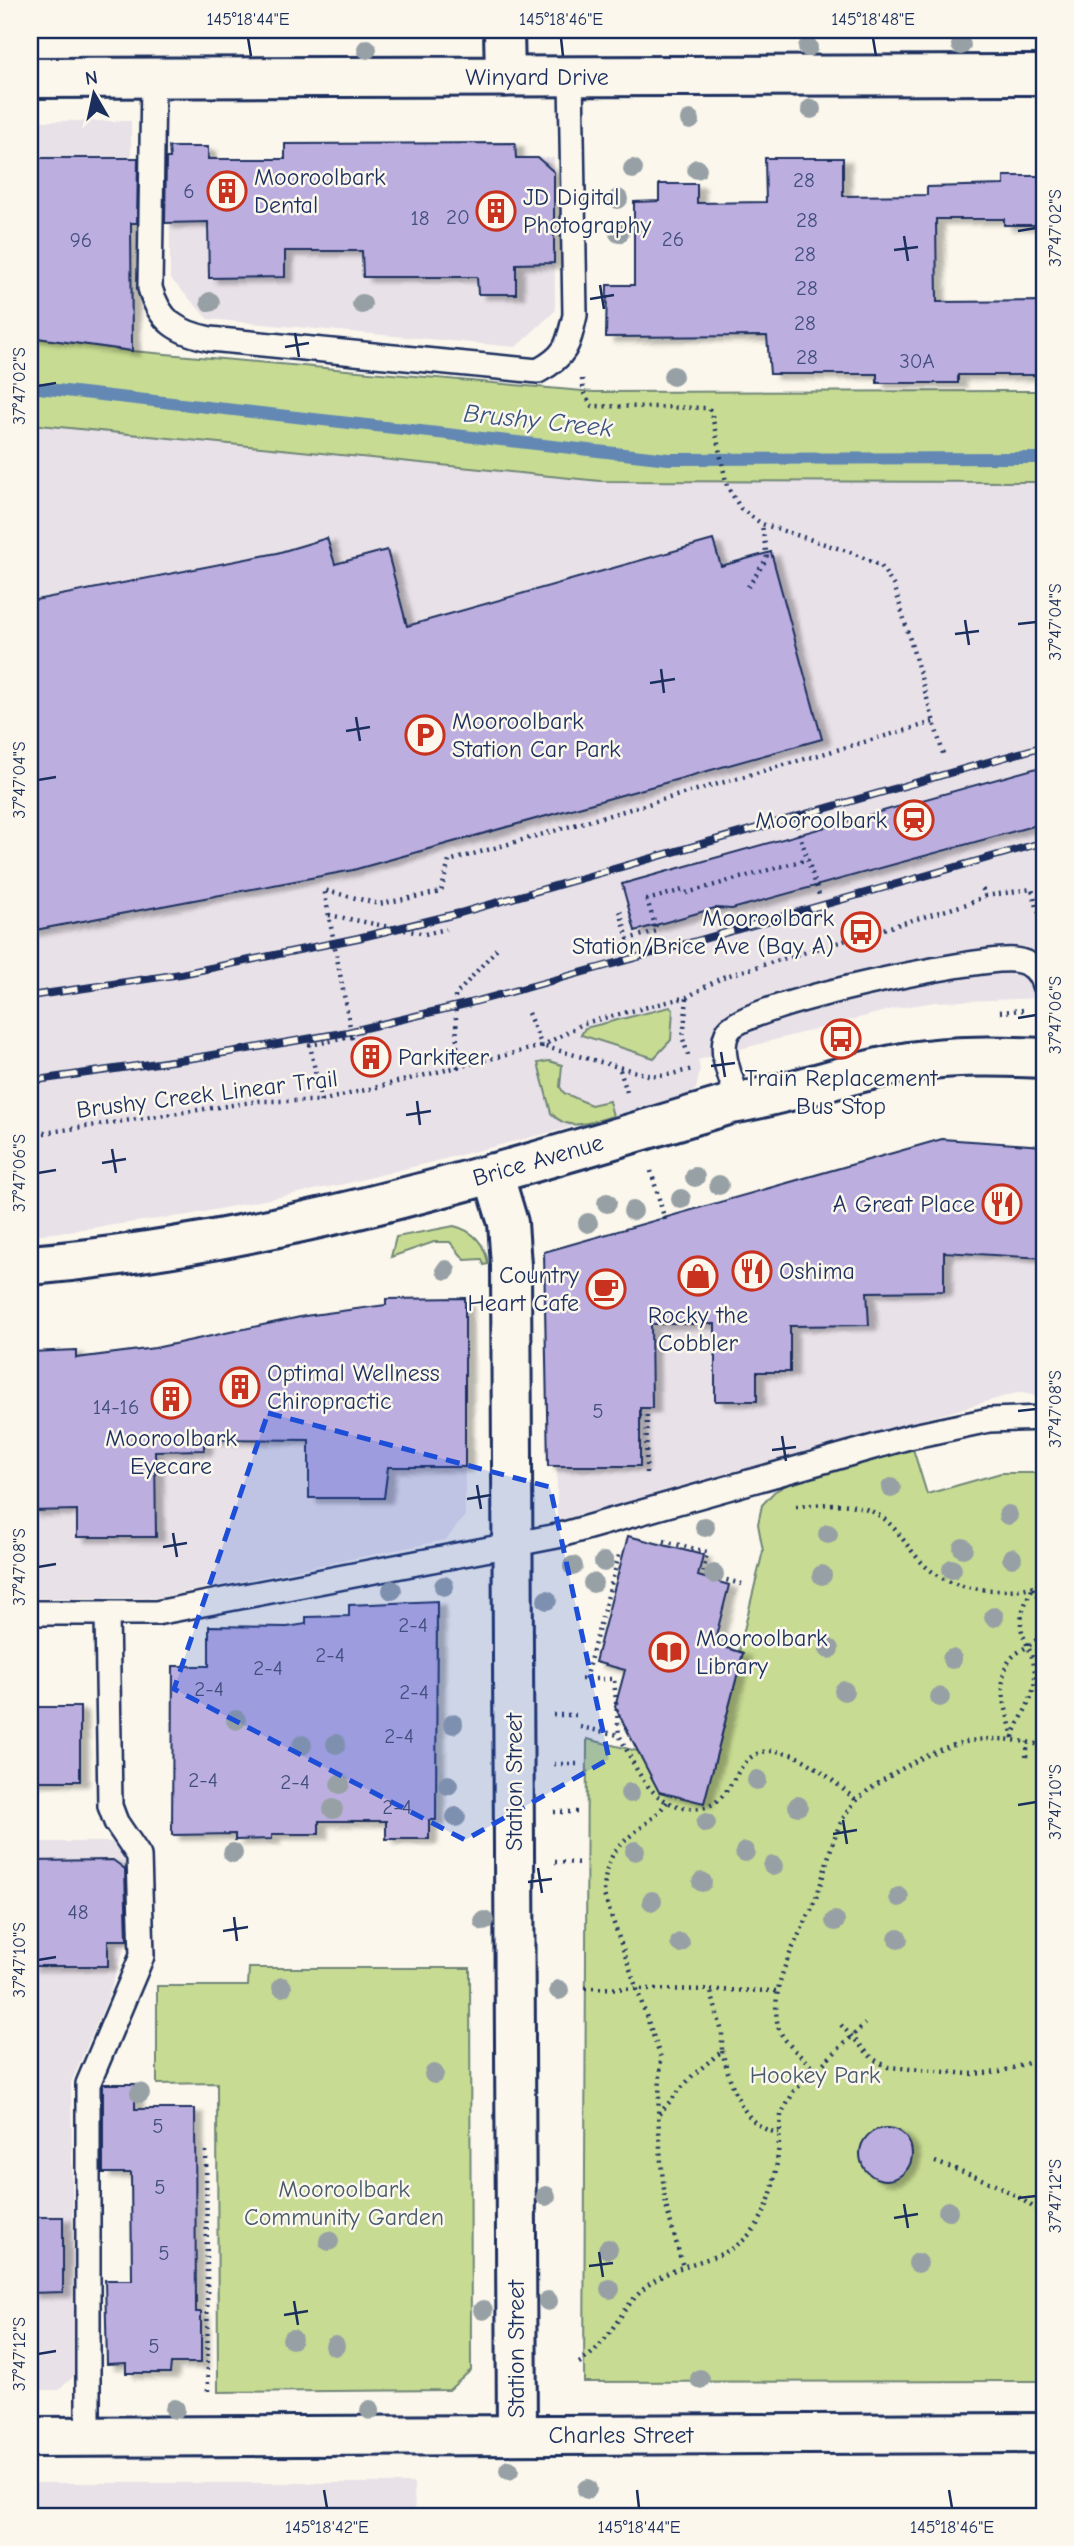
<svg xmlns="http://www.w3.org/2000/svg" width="1074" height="2546" font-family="'Comic Neue',sans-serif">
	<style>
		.built { fill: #e8e1e8 }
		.green { fill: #c7dc92; stroke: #718678; stroke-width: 2 }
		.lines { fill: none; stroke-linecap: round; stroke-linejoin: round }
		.stream { stroke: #6388b4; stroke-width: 12 }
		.building { fill: #bcafe0; stroke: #1b2f5e; stroke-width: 2; filter: url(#shadow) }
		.service-casing { stroke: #1b2f5e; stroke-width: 28 }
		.minor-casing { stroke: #1b2f5e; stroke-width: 44 }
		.path { stroke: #1b2f5e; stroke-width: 4.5; stroke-dasharray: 2 5; stroke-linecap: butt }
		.service { stroke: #fbf7ec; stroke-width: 23 }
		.minor { stroke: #fbf7ec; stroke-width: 38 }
		.rail-casing { stroke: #1b2f5e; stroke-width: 8 }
		.rail { stroke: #fbf7ec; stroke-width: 5; stroke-dasharray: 16; stroke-linecap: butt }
		.tree { fill: #97a1a5 }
		.marked { fill: #1d4ed8; fill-opacity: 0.2; stroke: #1d4ed8; stroke-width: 5; stroke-dasharray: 14 9; stroke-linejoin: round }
		.ticks { fill: none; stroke: #1b2f5e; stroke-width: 2.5 }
		.labels { text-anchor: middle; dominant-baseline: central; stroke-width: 5; stroke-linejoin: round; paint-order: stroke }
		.number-label { font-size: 21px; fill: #434f7e }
		.street-label { font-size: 24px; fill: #1b2f5e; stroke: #fbf7ec }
		.poi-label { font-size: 24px; fill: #1b2f5e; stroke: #fbf7ec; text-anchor: start }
		.park-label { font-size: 24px; fill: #465a6b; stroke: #fbf7ec }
		.water-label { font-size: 26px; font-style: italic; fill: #395482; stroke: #fbf7ec }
		.neatline { fill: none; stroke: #1b2f5e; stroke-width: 2.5 }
		.ticks-label { font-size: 18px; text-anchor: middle; fill: #1b2f5e }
	</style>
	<defs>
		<filter id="shadow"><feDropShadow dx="8" dy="4.5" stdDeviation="2" flood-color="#0004"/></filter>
	</defs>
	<rect width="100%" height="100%" fill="#fbf7ec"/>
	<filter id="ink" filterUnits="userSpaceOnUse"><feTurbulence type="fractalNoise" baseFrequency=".0143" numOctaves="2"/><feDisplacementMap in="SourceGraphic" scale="14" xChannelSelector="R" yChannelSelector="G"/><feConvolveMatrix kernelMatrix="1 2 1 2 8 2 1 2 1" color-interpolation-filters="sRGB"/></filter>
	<g filter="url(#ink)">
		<path class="built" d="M30,30H160V33H30Z
			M30,121H131L132,351L30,337Z
			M554,158L555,311L516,347L208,319L170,278V159Z
			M30,424L600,481L1044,482V998L935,1002L897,1008L698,1060L700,1070L696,1089L686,1097L648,1108L344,1184L188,1215L30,1236Z
			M944,1156L1044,1162V1398L1020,1392L557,1524L556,1262Z
			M465,1298V1516L446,1540L156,1598H30V1364L155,1348L309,1315L385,1304L386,1299Z
			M30,1624H35L36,1707H80V1781H36V1842H128L127,1940L107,2000L71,2083L75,2375L59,2390H30Z
			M30,2483H414L415,2516H30Z"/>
		<path class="green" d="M30,337L132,351L594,392L1044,391V482L600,481L30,424Z
			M670,1007L673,1010L671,1040L654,1058L581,1035L585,1028Z
			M549,1061L562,1065L560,1087L564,1093L591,1105L609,1101L613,1116C591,1122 568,1133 551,1113L538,1063Z
			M454,1226C474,1231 485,1243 488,1264L484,1265L482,1259L465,1260L450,1242H434L391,1257L396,1237Z
			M913,1449L927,1494L1001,1473H1044V2381L584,2382L587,1739L713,1769L743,1653L739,1651L763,1551L758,1524L762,1505L774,1492L788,1484Z
			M249,1968H470L471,2370L449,2390L218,2392L217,2083L157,2084V1986H248Z"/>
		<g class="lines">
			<path class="stream" d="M30,387L668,459L1044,458"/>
		</g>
		<path class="building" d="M515,143L516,158H538L554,172V263L516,264V294H478L477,277H363L362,251H285V277L209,278L208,222L165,223L166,158H170L169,147H208V159H285V144Z
			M30,158H138L137,223H131L132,351L30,337Z
			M765,158H843V196L927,195V187L1004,185V176H1044V225H1004V219H936L937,302L1044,301V375H958V383H877V374H770L767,336L606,337L607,285H634V202L659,201V184H697V203L766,202Z
			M327,538L335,564L387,550L407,626L713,540L721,566L771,552L822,739L353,870L30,931V601L277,553Z
			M1044,766V823L732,909L715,908L635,931L622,884Z
			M942,1139L1044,1146V1258L944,1252V1291L867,1292L869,1325L790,1326V1372H757V1401H715V1324H651L652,1408H640V1466H548L544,1252Z
			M465,1298V1467H388L384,1498H309V1440L204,1439V1450L155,1451L156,1537H77V1510L30,1511V1352L76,1350V1358L155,1348L305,1316L386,1305V1299Z
			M628,1536L703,1555L698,1576L729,1585L714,1644L743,1653L704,1803L659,1792L615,1707L625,1670L595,1662Z
			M437,1601L436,1820H429V1839H386V1821H319V1834H272V1839L235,1840V1834L172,1835L173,1666H209V1626L287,1627L306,1624V1617L349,1616V1605Z
			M30,1707H80V1781H30Z
			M113,1860L125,1869L127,1940H108V1966H30V1861Z
			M103,2084H135V2109H195L196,2312H201V2363H171L170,2373H126V2363L107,2364L105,2280H132L131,2173H103Z
			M860 2154a26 26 0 1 1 52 0a26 26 0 1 1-52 0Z
			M30,2217H63V2292L30,2293Z"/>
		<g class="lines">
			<g class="service-casing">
				<path id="service" d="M153,78L150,288C160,322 177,332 210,339L538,371C566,356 568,346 575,315L571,77
					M739,1102C733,1083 716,1049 729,1030C744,1005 979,956 1014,960C1031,962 1039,970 1044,985
					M30,1613H156L557,1536L909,1437L989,1420L1044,1418
					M88,2437V2084L142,1956L139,1856L116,1822L110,1806L107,1613"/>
			</g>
			<g class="minor-casing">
				<path id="minor" d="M504,30L505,77
					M30,78L1044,75
					M493,1173L508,1223L511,1265L517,2435
					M30,1265C269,1245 502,1172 731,1104C791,1094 849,1072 909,1062C954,1055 999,1056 1044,1058
					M30,2437L1044,2433"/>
			</g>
			<path class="path" d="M582,379L584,393L592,406L708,408L711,411L727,486L741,509L762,524L853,553L881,566L895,588L944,757
				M748,587L767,558L762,525
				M797,826L819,895
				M686,893L808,859
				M985,896L1032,889L1044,931
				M620,911L628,939L657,931L647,900L686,889
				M329,915L425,934L446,929
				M687,998L683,1039L689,1058
				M1000,1012L1023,1010
				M528,1013L542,1046L584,1023L687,997L723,977L970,903L985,896L982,887
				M458,1068L455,996L499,946
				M620,1070L627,1092
				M321,1101L310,1045L352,1037L324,890L379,904L441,892L449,861L934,722
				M30,1135L259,1101H321L542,1046L648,1075L663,1076L693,1069
				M651,1171L665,1220
				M640,1415H647L646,1478
				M796,1506C818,1505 844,1501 866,1509C891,1518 900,1537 916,1556C937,1582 965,1590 998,1590C1015,1590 1029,1590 1044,1581
				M664,1541L707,1552L703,1574L742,1584
				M581,1679H614L619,1735
				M585,1679L620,1552
				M553,1715H580
				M580,1727L619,1735C636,1767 647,1803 688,1808C738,1814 728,1753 769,1751C802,1749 832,1781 855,1799
				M1013,1737C1019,1719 1036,1696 1035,1676C1034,1636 1006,1638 1032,1589
				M1013,1738C1009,1717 997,1688 1006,1667C1012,1651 1027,1650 1038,1638C1051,1623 1043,1601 1033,1588
				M1026,1757L1028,1742
				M554,1764H581
				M667,1802C638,1841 605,1834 604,1895L661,2058L658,2115L661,2163L666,2206L683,2267
				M554,1812H582
				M555,1862L582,1863
				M585,1988L779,1991
				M841,2025L873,2059L888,2067L970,2074L1000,2072L1044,2058
				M722,2051C731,2084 742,2128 779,2133
				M816,2071C805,2059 782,2042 778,2026C769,1986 795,1944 811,1910C825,1880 828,1844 845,1815C857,1796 874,1786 893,1774C946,1742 983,1730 1044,1746
				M659,2114L693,2075L722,2051V2032L711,1992
				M206,2151L208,2395
				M935,2162C975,2176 1012,2188 1044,2216
				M579,2363C610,2344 619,2309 646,2287C667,2269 694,2264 719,2255C777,2232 777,2166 781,2115L794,2091L865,2024"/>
			<use href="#service" class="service"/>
			<use href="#minor" class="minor"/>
			<g class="rail-casing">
				<path id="rail" d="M30,996L181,974L358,938L460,913L1044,746
					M30,1081L200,1057L348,1032L470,1003L700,940L1044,842"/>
			</g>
			<use href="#rail" class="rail"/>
		</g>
		<g class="tree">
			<circle cx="961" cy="45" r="10"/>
			<circle cx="808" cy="47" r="10"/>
			<circle cx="367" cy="49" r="10"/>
			<circle cx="811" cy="109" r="10"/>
			<circle cx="690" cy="120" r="10"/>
			<circle cx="633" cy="169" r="10"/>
			<circle cx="697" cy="169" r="10"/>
			<circle cx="618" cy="199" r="10"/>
			<circle cx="619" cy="233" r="10"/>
			<circle cx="210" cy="302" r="10"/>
			<circle cx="362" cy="304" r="10"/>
			<circle cx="673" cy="376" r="10"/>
			<circle cx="695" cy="1177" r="10"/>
			<circle cx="719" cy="1185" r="10"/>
			<circle cx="681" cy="1199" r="10"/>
			<circle cx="607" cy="1203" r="10"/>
			<circle cx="633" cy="1211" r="10"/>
			<circle cx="588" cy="1223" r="10"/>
			<circle cx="446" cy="1270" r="10"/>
			<circle cx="891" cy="1488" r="10"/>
			<circle cx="1008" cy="1515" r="10"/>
			<circle cx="705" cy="1527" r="10"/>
			<circle cx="828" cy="1534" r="10"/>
			<circle cx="963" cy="1548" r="10"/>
			<circle cx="1012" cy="1558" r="10"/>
			<circle cx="604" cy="1562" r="10"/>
			<circle cx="573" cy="1566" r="10"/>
			<circle cx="952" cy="1569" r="10"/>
			<circle cx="714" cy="1574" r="10"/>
			<circle cx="822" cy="1575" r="10"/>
			<circle cx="593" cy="1583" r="10"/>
			<circle cx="444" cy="1586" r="10"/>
			<circle cx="392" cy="1590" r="10"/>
			<circle cx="547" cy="1600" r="10"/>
			<circle cx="994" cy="1617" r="10"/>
			<circle cx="829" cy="1649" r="10"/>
			<circle cx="952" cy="1659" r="10"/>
			<circle cx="844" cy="1691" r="10"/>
			<circle cx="940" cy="1697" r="10"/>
			<circle cx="236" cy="1720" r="10"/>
			<circle cx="453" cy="1724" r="10"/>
			<circle cx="336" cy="1744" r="10"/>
			<circle cx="302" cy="1745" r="10"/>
			<circle cx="757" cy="1780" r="10"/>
			<circle cx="340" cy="1784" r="10"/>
			<circle cx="448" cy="1785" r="10"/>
			<circle cx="630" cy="1793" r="10"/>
			<circle cx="798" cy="1806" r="10"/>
			<circle cx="333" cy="1809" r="10"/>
			<circle cx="456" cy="1817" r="10"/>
			<circle cx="706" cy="1823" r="10"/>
			<circle cx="635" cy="1851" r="10"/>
			<circle cx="745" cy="1852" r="10"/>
			<circle cx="233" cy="1853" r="10"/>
			<circle cx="773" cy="1866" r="10"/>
			<circle cx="702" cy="1882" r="10"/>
			<circle cx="899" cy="1897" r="10"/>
			<circle cx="652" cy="1901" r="10"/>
			<circle cx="484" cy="1921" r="10"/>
			<circle cx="835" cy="1921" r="10"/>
			<circle cx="898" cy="1939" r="10"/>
			<circle cx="680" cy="1943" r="10"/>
			<circle cx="282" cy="1987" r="10"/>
			<circle cx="559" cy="1990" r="10"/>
			<circle cx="434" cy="2074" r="10"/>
			<circle cx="140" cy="2093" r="10"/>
			<circle cx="546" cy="2196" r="10"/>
			<circle cx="948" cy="2211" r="10"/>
			<circle cx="329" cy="2241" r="10"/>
			<circle cx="608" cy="2249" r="10"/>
			<circle cx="918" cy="2263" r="10"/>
			<circle cx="610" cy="2289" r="10"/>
			<circle cx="548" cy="2301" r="10"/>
			<circle cx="483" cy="2310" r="10"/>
			<circle cx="292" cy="2339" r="10"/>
			<circle cx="335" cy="2346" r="10"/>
			<circle cx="700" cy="2379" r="10"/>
			<circle cx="175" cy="2409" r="10"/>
			<circle cx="370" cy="2410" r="10"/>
			<circle cx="509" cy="2470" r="10"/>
			<circle cx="587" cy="2489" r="10"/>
		</g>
	</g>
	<path class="marked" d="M268,1413L550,1487L609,1759L465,1840L174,1689Z"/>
	<path class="ticks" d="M248,38L251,56M561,38L563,56M873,38L876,56M1018,231L1036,228M904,236L908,261M894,250L918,247M600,285L604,309M590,299L614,295M295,333L299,357M285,347L309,343M38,386L56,383M965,620L969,645M1018,624L1036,622M955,634L979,631M661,669L664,693M650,683L675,679M356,717L360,741M346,731L370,727M38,780L56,777M1018,1018L1036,1015M721,1052L725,1077M711,1066L735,1063M417,1101L420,1125M406,1115L431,1111M112,1149L116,1173M102,1163L126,1159M38,1173L56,1170M1018,1411L1036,1409M782,1436L786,1461M772,1450L796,1447M477,1485L481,1509M467,1499L491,1495M173,1533L177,1557M163,1547L187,1543M38,1567L56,1564M1018,1805L1036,1802M843,1820L847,1844M833,1834L857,1830M538,1868L542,1893M528,1882L552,1879M234,1917L237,1941M223,1931L248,1927M38,1960L56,1957M1018,2198L1036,2196M904,2204L908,2228M894,2218L918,2214M599,2252L603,2277M589,2266L613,2263M294,2301L298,2325M284,2315L308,2311M38,2354L56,2351M324,2490L327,2508M637,2490L639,2508M949,2490L952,2508"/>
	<defs>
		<g id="building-ring" transform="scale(2.0125)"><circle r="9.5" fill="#fbf7ec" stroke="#c8321e" stroke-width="1.5"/><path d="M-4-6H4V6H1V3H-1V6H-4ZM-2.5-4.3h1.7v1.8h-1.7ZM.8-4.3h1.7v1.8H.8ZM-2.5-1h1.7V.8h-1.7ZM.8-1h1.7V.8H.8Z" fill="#c8321e"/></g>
		<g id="parking-ring" transform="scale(2.0125)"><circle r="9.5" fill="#fbf7ec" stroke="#c8321e" stroke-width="1.5"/><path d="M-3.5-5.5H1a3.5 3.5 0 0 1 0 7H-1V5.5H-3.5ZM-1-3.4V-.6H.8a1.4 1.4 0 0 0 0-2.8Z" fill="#c8321e"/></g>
		<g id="station-ring" transform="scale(2.0125)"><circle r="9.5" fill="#fbf7ec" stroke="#c8321e" stroke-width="1.5"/><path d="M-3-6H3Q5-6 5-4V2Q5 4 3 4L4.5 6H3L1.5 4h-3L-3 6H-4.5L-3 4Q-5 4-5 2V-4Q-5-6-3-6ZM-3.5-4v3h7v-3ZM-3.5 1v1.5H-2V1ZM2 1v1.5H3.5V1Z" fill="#c8321e"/></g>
		<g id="bus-ring" transform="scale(2.0125)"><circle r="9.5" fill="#fbf7ec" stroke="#c8321e" stroke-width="1.5"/><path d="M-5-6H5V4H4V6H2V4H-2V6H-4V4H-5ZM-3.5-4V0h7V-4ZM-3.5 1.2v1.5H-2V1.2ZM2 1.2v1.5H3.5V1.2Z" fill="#c8321e"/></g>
		<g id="restaurant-ring" transform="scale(2.0125)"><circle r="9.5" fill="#fbf7ec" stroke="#c8321e" stroke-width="1.5"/><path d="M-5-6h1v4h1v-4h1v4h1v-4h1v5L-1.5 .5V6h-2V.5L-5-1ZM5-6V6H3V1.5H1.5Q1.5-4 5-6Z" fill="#c8321e"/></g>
		<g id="shop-ring" transform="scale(2.0125)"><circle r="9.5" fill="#fbf7ec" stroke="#c8321e" stroke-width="1.5"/><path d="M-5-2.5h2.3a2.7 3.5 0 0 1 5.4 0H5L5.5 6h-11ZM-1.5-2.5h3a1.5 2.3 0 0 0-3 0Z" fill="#c8321e"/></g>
		<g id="cafe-ring" transform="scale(2.0125)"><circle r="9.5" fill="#fbf7ec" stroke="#c8321e" stroke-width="1.5"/><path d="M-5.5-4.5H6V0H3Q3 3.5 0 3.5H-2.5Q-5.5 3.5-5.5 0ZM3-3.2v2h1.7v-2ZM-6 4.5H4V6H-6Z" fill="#c8321e"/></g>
		<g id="library-ring" transform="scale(2.0125)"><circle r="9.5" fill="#fbf7ec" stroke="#c8321e" stroke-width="1.5"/><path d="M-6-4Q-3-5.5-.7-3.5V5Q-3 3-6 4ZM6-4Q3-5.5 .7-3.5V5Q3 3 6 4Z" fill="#c8321e"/></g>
	</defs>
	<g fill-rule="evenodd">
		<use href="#building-ring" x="227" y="191"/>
		<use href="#building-ring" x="496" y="211"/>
		<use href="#parking-ring" x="425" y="735"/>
		<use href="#station-ring" x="914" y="820"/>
		<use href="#bus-ring" x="861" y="932"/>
		<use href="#bus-ring" x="841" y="1039"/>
		<use href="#building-ring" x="371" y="1057"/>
		<use href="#restaurant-ring" x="1002" y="1204"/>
		<use href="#restaurant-ring" x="752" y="1271"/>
		<use href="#shop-ring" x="698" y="1276"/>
		<use href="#cafe-ring" x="606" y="1289"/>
		<use href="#building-ring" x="240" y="1387"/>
		<use href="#building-ring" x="171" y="1399"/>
		<use href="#library-ring" x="669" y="1652"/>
	</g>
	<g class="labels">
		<g class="number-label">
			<text x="804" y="180">28</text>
			<text x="189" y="191">6</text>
			<text x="458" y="217">20</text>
			<text x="420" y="218">18</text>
			<text x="807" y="220">28</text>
			<text x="673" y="239">26</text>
			<text x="81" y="240">96</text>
			<text x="805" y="254">28</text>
			<text x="807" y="288">28</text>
			<text x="805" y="323">28</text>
			<text x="807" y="357">28</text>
			<text x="917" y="361">30A</text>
			<text x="116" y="1407">14-16</text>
			<text x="598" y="1411">5</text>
			<text x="413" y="1625">2-4</text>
			<text x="330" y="1655">2-4</text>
			<text x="268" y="1668">2-4</text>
			<text x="209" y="1689">2-4</text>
			<text x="414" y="1692">2-4</text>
			<text x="399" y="1736">2-4</text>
			<text x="203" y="1780">2-4</text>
			<text x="295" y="1782">2-4</text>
			<text x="397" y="1807">2-4</text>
			<text x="78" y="1912">48</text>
			<text x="158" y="2126">5</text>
			<text x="160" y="2187">5</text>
			<text x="164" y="2253">5</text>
			<text x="154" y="2346">5</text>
		</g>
		<g class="street-label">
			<text x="537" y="77">Winyard Drive</text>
			<text transform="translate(207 1094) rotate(-7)">Brushy Creek Linear Trail</text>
			<text transform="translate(538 1160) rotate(-16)">Brice Avenue</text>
			<text transform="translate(514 1782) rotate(-90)">Station Street</text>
			<text transform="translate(516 2349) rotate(-90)">Station Street</text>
			<text x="621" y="2435">Charles Street</text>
		</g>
		<g class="poi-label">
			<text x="254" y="177">Mooroolbark<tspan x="254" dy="28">Dental</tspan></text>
			<text x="523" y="197">JD Digital<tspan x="523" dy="28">Photography</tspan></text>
			<text x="452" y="721">Mooroolbark<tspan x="452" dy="28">Station Car Park</tspan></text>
			<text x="887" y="820" text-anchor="end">Mooroolbark</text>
			<text x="834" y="918" text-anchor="end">Mooroolbark<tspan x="834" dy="28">Station/Brice Ave (Bay A)</tspan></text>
			<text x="398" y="1057">Parkiteer</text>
			<text x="841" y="1078" text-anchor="middle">Train Replacement<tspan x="841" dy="28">Bus Stop</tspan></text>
			<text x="975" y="1204" text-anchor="end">A Great Place</text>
			<text x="779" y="1271">Oshima</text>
			<text x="579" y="1275" text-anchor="end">Country<tspan x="579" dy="28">Heart Cafe</tspan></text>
			<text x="698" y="1315" text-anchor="middle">Rocky the<tspan x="698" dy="28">Cobbler</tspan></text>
			<text x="267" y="1373">Optimal Wellness<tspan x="267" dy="28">Chiropractic</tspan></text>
			<text x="171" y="1438" text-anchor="middle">Mooroolbark<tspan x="171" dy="28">Eyecare</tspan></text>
			<text x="696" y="1638">Mooroolbark<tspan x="696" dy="28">Library</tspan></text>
		</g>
		<g class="park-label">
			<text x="815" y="2075">Hookey Park</text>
			<text x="344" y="2189">Mooroolbark<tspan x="344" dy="28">Community Garden</tspan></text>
		</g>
		<g class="water-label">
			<text transform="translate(538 421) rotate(6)">Brushy Creek</text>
		</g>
	</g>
	<rect width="1074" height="2546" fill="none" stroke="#fbf7ec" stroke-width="77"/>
	<g transform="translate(94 94) rotate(351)" stroke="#fbf7ec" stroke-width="5" paint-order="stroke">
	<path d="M0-5L12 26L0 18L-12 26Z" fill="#1b2f5e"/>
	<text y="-10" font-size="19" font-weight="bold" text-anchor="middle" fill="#1b2f5e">N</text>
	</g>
	<rect x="38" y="38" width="998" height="2470" class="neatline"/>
	<g class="ticks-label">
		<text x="248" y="25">145°18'44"E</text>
		<text x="561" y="25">145°18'46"E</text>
		<text x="873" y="25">145°18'48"E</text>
		<text transform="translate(1055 228) rotate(-90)" y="6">37°47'02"S</text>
		<text transform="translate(19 386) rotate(-90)" y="6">37°47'02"S</text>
		<text transform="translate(1055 622) rotate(-90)" y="6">37°47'04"S</text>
		<text transform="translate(19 780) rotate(-90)" y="6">37°47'04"S</text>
		<text transform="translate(1055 1015) rotate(-90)" y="6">37°47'06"S</text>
		<text transform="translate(19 1173) rotate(-90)" y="6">37°47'06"S</text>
		<text transform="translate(1055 1409) rotate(-90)" y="6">37°47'08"S</text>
		<text transform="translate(19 1567) rotate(-90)" y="6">37°47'08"S</text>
		<text transform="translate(1055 1802) rotate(-90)" y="6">37°47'10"S</text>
		<text transform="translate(19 1960) rotate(-90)" y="6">37°47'10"S</text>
		<text transform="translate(1055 2196) rotate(-90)" y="6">37°47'12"S</text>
		<text transform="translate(19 2354) rotate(-90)" y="6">37°47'12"S</text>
		<text x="327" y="2533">145°18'42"E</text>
		<text x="639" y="2533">145°18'44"E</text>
		<text x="952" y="2533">145°18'46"E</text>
	</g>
</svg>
